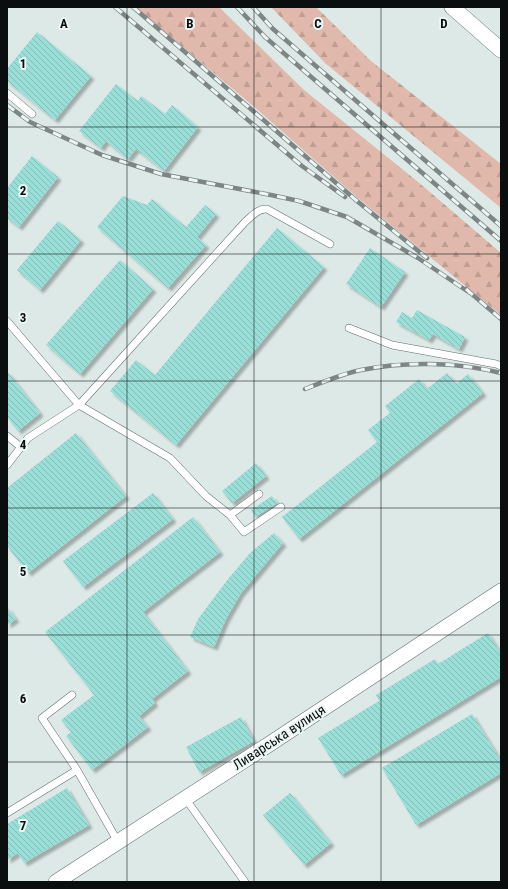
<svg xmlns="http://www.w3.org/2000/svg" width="508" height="889" font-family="'Roboto Condensed',sans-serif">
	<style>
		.forest { fill: url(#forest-firs) }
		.building { fill: url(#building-back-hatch); filter: url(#shadow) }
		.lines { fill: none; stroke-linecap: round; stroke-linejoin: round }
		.service-casing { stroke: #646e6d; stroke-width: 8 }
		.minor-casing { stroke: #646e6d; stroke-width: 16 }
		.service { stroke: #fff; stroke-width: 7 }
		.minor { stroke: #fff; stroke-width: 15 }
		.rail-casing { stroke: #7e8685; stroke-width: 4.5 }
		.rail { stroke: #ebf6f4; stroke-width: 3; stroke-dasharray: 9; stroke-linecap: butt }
		.grid { fill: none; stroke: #0a0e0e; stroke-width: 1; stroke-opacity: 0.55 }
		.labels { text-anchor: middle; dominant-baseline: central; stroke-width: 4; stroke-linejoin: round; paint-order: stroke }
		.street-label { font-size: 14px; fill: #0a0e0e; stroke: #ebf6f4 }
		.grid-label { font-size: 13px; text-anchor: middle; font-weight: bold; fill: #0a0e0e; stroke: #ebf6f4; stroke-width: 4; stroke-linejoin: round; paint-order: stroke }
	</style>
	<defs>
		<pattern id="forest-firs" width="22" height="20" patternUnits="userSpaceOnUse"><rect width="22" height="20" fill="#e0b8ac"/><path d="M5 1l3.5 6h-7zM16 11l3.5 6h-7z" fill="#bf9d93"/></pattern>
		<pattern id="building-back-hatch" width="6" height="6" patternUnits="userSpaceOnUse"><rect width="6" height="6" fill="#99dfd7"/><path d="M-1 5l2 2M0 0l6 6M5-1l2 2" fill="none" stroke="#82beb7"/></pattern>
		<filter id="shadow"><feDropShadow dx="3.5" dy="3.5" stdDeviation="1" flood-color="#0004"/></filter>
	</defs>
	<rect width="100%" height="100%" fill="#dde9e7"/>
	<path class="forest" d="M135,7H219L304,90L417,181L501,253V315L358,198L252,105Z
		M271,7H316L371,61L501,164V208L325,63Z"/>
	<path class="building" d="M37,32L91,76L55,120L7,81V69Z
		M116,84L138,101L141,96L165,114L172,105L198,127L164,171L136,149L128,159L106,141L101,148L79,131Z
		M32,156L58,177L19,227L7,218V188Z
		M123,196L147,205L152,199L186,227L205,205L216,214L197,237L206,245L168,288L97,227Z
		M58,221L81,240L40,290L17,270Z
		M277,228L324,267L176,445L110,391L136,360L155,375Z
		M370,248L405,272L381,307L346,284Z
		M120,260L153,289L80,374L46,345Z
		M417,310L465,337L459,349L433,334L429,340L396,322L402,312L412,318Z
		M7,371L40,413L18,431L7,417Z
		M447,373L456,384L468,374L483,393L299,539L282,517L377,442L368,430L390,413L385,406L419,379L427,389Z
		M76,433L126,496L28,573L7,546V488Z
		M256,463L266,476L232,503L222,491Z
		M153,493L173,519L83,587L63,561Z
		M272,496L277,503L255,517L251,510Z
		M193,517L220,552L143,612L188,671L152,699L155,703L139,716L148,727L92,770L66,736L71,732L61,720L94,695L45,632Z
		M274,533L283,543L241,593L226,619L214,647L190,637L198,619L228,579L250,553Z
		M7,607L16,619L7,625Z
		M488,633L501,654V677L341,775L318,738L379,701L376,695L435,659L438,664Z
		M472,714L501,761V773L416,825L382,768Z
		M241,717L254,741L199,772L186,747Z
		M67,788L89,825L24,863L18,853L7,860V824Z
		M290,793L331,843L304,865L263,815Z"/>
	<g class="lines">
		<g class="service-casing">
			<path id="service" d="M7,93L32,114
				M7,321L79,405L170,458L206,496L230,515L244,532L281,507
				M349,328L392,345L496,364L501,366
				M7,436L21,447
				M7,465L28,438L79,405L245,222C251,217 258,208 267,209L330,244
				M230,515L259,494
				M72,695L42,718L77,770L118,842
				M185,798L245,882
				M7,813L77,770"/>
		</g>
		<g class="minor-casing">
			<path id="minor" d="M452,7L501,50
				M56,882L268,745L501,591"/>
		</g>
		<use href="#service" class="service"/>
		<use href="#minor" class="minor"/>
		<g class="rail-casing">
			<path id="rail" d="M115,7L302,166L345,197
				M133,7L357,201L427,258
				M237,7L265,37L501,241
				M253,7L273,29L501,226
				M7,105L30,122L102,155L161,174L271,195L299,201L347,217L418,258L470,293
				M466,289L501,319
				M305,389C323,382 342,374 361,370C405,361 457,362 501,373"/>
		</g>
		<use href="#rail" class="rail"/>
	</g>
	<path class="grid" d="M127,7V882M254,7V882M381,7V882M7,127H501M7,254H501M7,381H501M7,508H501M7,635H501M7,762H501"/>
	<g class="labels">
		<g class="street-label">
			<text transform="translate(279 737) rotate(-33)">Ливарська вулиця</text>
		</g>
	</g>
	<g class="grid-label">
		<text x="64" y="28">A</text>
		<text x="190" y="28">B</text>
		<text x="318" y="28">C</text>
		<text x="444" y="28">D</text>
		<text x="23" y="68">1</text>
		<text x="23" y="195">2</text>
		<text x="23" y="322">3</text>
		<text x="23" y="449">4</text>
		<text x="23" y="576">5</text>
		<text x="23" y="703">6</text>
		<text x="23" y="830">7</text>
	</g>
	<rect width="508" height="889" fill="none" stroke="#0a0e0e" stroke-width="16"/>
</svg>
